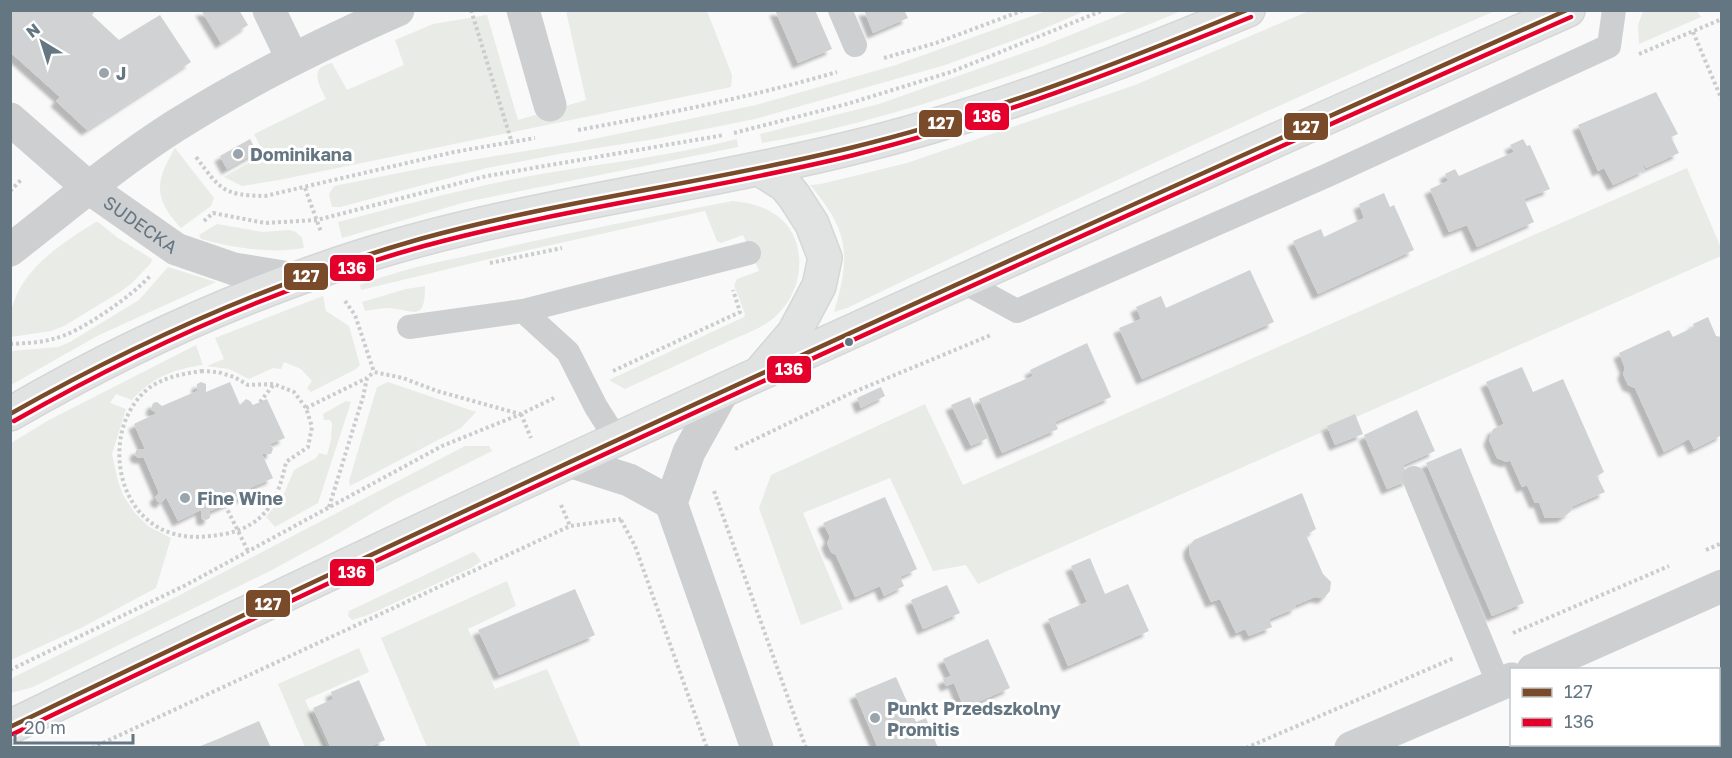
<svg xmlns="http://www.w3.org/2000/svg" width="1732" height="758" font-family="'Golos Text',sans-serif">
	<style>
		.green { fill: #e8ebe6 }
		.building { fill: #d0d2d3; filter: url(#shadow) }
		.lines { fill: none; stroke-linecap: round; stroke-linejoin: round }
		.primary-casing { stroke: #d5d6d7; stroke-width: 36 }
		.path { stroke: #cbcccd; stroke-width: 4; stroke-dasharray: 3 3; stroke-linecap: butt }
		.service { stroke: #cecfd0; stroke-width: 24 }
		.minor { stroke: #cecfd0; stroke-width: 33 }
		.tertiary { stroke: #cecfd0; stroke-width: 33 }
		.primary { stroke: #e1e2e2; stroke-width: 33 }
		.bus-1-casing { stroke: #fff; stroke-width: 9 }
		.bus-2-casing { stroke: #fff; stroke-width: 9 }
		.bus-1 { stroke: #7a4b2a; stroke-width: 4.5 }
		.bus-2 { stroke: #e4002b; stroke-width: 4.5 }
		.poi-dot { fill: #99a4ac; stroke: #fff; stroke-width: 2 }
		.bus-dot { fill: #657683; stroke: #fff; stroke-width: 2 }
		.labels { text-anchor: middle; dominant-baseline: central; stroke-width: 6; stroke-linejoin: round; paint-order: stroke }
		.poi-label { font-size: 18px; font-weight: bold; fill: #657683; stroke: #fff; text-anchor: start }
		.street-label { font-size: 18px; fill: #657683; stroke: #fff }
		.line-badge { stroke: #fff; stroke-width: 2 }
		.badge-label { font-size: 16px; text-anchor: middle; font-weight: bold; fill: #fff }
	</style>
	<defs>
		<filter id="shadow"><feDropShadow dx="-5.5" dy="5.5" stdDeviation="1.5" flood-color="#0004"/></filter>
	</defs>
	<rect width="100%" height="100%" fill="#f9f9f9"/>
	<path class="green" d="M1132,10L1181,11C1145,27 1107,40 1070,54C969,91 868,125 762,143L760,134L879,104L1043,46Z
		M566,11H707L732,75L731,87L279,180L242,186L224,177L264,154L254,134L326,99C319,84 308,68 332,63L347,90L404,65L395,40L433,24L487,15L518,120L586,100Z
		M1046,11H1085L1031,34L945,65L755,119L655,139L559,154L487,168L340,207H332L329,194L334,186L424,168L579,142L756,105L896,65Z
		M1309,11H1495C1277,104 1061,205 847,308L834,312C851,255 849,231 810,185L821,184L907,163L1135,85Z
		M1643,11H1697L1701,17L1639,44L1638,25Z
		M737,139L738,147L466,202L342,238L338,222C400,206 462,189 525,177C596,164 667,157 737,139Z
		M175,148L214,198L211,206L181,228C153,198 155,182 175,148Z
		M1687,168L1721,248V256L978,584L966,565L933,571L890,478L803,513L843,609L801,625L759,508L771,475L925,404L963,485Z
		M733,201C758,203 785,213 795,239C805,266 797,295 777,315C764,328 742,335 725,343C692,358 659,373 625,389L609,380L744,317L745,314L734,285L737,279L759,271L743,235L721,243L717,241L705,211L506,255L361,290L360,285C403,268 449,260 494,250C573,232 653,216 733,201Z
		M96,222H98L118,238L152,259L151,263L132,283L120,292L64,326L51,331L11,337C10,329 9,320 11,313C19,270 62,243 96,222Z
		M217,224L263,232L289,230L296,232L302,238L304,248C269,254 235,248 201,239L199,235Z
		M168,267L216,282L97,336L11,385V351L58,347L70,342L139,300Z
		M425,286C425,323 414,310 389,308C381,308 372,310 365,311L362,302L406,289Z
		M323,296L326,311L349,326L360,365L356,369L311,392L307,388L312,381L301,369L284,362L281,369L273,368L249,379L229,369L207,366L224,359L215,338Z
		M196,345L203,365C173,369 153,377 132,400L116,394L110,403L126,409L112,454L118,481L123,495L134,512L148,526L171,538L156,588L81,628L11,660V443L49,420Z
		M388,382L476,412L461,428L350,486L349,481L377,387Z
		M346,401L351,402L318,503L275,527L266,517L283,496L294,470L316,458L319,453L327,455L331,440L332,423L330,420H324L323,414Z
		M465,446H489L492,451L394,500L329,539L270,571L33,687L11,693V679L16,676L176,597Z
		M473,552L476,554L481,561L473,567L368,615L352,620L348,616L349,611Z
		M507,581L516,606L468,629L495,689L547,669L581,747H427L381,638Z
		M359,648L369,672L305,700L327,747H305L278,684Z"/>
	<path class="building" d="M10,10H96L92,15L119,40L160,15L191,62L87,130L56,101L60,97L10,52Z
		M201,10H239L248,25L221,43Z
		M775,10H815L832,49L798,63Z
		M864,10H904L908,18L873,33Z
		M1656,92L1678,134L1671,137L1679,153L1646,168L1637,152L1645,170L1613,185L1604,168L1598,171L1578,125Z
		M250,139L257,152L227,169L220,156Z
		M1523,139L1527,146L1530,145L1550,189L1524,199L1534,222L1477,247L1467,225L1449,232L1430,189L1448,181L1445,174L1455,169L1459,176L1514,152L1510,145Z
		M1384,193L1390,207L1394,205L1414,250L1318,294L1293,241L1321,229L1324,237L1364,218L1359,204Z
		M1250,270L1274,322L1142,379L1119,328L1141,319L1136,307L1161,296L1166,308Z
		M1708,317L1716,336L1722,337V435L1694,449L1689,439L1664,452L1635,388L1628,385L1623,374L1625,368L1619,353L1669,330L1673,337L1694,327L1693,324Z
		M1087,343L1111,397L1055,422L1058,429L1002,453L979,399L1033,376L1030,370Z
		M1522,367L1533,392L1563,379L1604,472L1597,476L1605,492L1573,506L1570,512L1563,517L1545,518L1539,502L1535,503L1527,485L1522,487L1510,460L1507,462L1497,458L1489,440L1493,429L1504,424L1486,382Z
		M201,382L206,384V392L230,382L240,405L246,399L250,401L253,405L267,399L285,438L270,444L273,449L271,454H262L273,478L250,488L256,494L254,498L250,500L245,496L215,509L210,511V518L206,520L202,519L201,510L178,521L166,497L161,503L157,501L155,497L159,493L144,458H138L135,454L137,449H145L134,424L157,413L151,409L153,403L157,402L162,406L197,391V384Z
		M881,387L885,396L861,408L857,398Z
		M970,397L988,438L971,446L951,405Z
		M1417,410L1435,451L1403,465L1409,480L1387,489L1364,435Z
		M1355,414L1363,434L1335,445L1327,426Z
		M1461,448L1524,603L1492,616L1426,463Z
		M1302,493L1316,529L1306,535L1323,574L1331,582L1330,591L1324,598L1315,597L1296,605V608L1269,619L1272,627L1249,636L1245,629L1236,633L1220,599L1211,602L1189,553V546L1194,540Z
		M885,497L917,569L900,577L904,586L884,596L880,586L855,597L836,555L831,552L827,543L830,537L823,523Z
		M1090,558L1105,594L1128,584L1149,631L1068,666L1048,619L1087,602L1071,566Z
		M947,585L960,613L923,629L911,600Z
		M575,589L595,635L499,675L478,630Z
		M988,639L1010,688L964,708L954,683L946,686L943,679L951,676L943,659Z
		M896,677L916,722L926,718L938,748H878L855,694Z
		M359,680L385,740L367,748H331L313,708L333,699L331,692Z
		M1722,702V743L1718,745V704Z
		M259,721L271,748L198,747L218,739Z
		M1660,744H1717L1718,748H1661Z"/>
	<g class="lines">
		<g class="primary-casing">
			<path id="primary" d="M760,169L785,185L794,196L812,224L825,258L819,286L794,333L764,368
				M10,414C122,349 240,295 363,256C522,206 690,188 851,148C987,115 1118,64 1248,10
				M10,727C524,476 1046,242 1568,10"/>
		</g>
		<path class="path" d="M471,10L512,143
			M1693,32L1722,100
			M1639,54L1722,19
			M884,58L936,43L1024,10
			M578,130C665,114 751,97 837,72
			M734,133L847,104L951,72L1104,10
			M196,157C221,190 222,195 265,196L454,152L535,138
			M305,188L321,232
			M10,191L22,179
			M204,221L213,213L265,223L317,220L487,176L724,135
			M490,263L562,248
			M345,301L355,315L374,372L403,378L437,391L520,414
			M10,344C25,343 39,343 53,339C80,333 132,296 151,275
			M201,371L218,372L234,377L248,385L274,384L294,392L306,408L312,427L308,447L286,462C278,500 266,525 225,534C206,537 189,539 171,533C112,514 102,425 149,388C164,377 183,374 201,371Z
			M613,371L740,312L733,290
			M260,402L274,384
			M306,408L367,378
			M521,414L531,438
			M735,449L849,394L991,335
			M714,491L806,748
			M225,505L248,551
			M561,505L570,526
			M329,507L363,397L367,378L374,372
			M621,520L635,546L707,748
			M1706,550L1722,543
			M1513,633L1669,566
			M10,670L186,585L442,446L521,414L554,398
			M92,748L570,526L621,519
			M1246,748L1454,658"/>
		<path class="service" d="M840,10L855,45
			M962,281L1017,311L1328,175L1609,46L1614,10
			M409,327L523,311
			M617,440L596,407L568,352L523,311L749,253
			M1414,478L1499,685"/>
		<path class="minor" d="M269,10L292,58
			M523,10L550,105
			M10,250C64,208 117,163 175,126C246,81 321,44 398,10
			M1533,670L1722,586
			M1351,748L1512,679"/>
		<g class="tertiary">
			<path id="s1" d="M10,119L89,188L176,249L234,269L296,279"/>
			<path d="M723,391L689,452L671,503L757,748"/>
			<path d="M569,461L629,480L671,503"/>
		</g>
		<use href="#primary" class="primary"/>
		<g class="bus-1-casing">
			<path id="bus-1" d="M10,414C141,340 276,280 420,239C561,200 708,183 850,148C987,115 1117,64 1247,10
				M10,727C525,478 1045,243 1567,10"/>
		</g>
		<g class="bus-2-casing">
			<path id="bus-2" d="M14,421C144,347 279,286 424,246C565,208 712,190 854,155C990,121 1121,70 1251,17
				M13,734C528,485 1049,249 1571,17"/>
		</g>
		<use href="#bus-1" class="bus-1"/>
		<use href="#bus-2" class="bus-2"/>
	</g>
	<g class="poi-dot">
		<circle cx="104" cy="73" r="6"/>
		<circle cx="238" cy="154" r="6"/>
		<circle cx="185" cy="498" r="6"/>
		<circle cx="875" cy="718" r="6"/>
	</g>
	<circle class="bus-dot" cx="849" cy="342" r="5"/>
	<g class="labels">
		<g class="poi-label">
			<text x="116" y="73">J</text>
			<text x="250" y="154">Dominikana</text>
			<text x="197" y="498">Fine Wine</text>
			<text x="887" y="708">Punkt Przedszkolny<tspan x="887" dy="21">Promitis</tspan></text>
		</g>
		<g class="street-label">
			<text stroke="none"><textPath href="#s1" startOffset="168">SUDECKA</textPath></text>
		</g>
	</g>
	<g class="line-badge">
		<rect x="964" y="102" width="46" height="29" rx="6" fill="#e4002b"/>
		<rect x="918" y="109" width="45" height="29" rx="6" fill="#7a4b2a"/>
		<rect x="1283" y="112" width="46" height="29" rx="6" fill="#7a4b2a"/>
		<rect x="329" y="254" width="46" height="28" rx="6" fill="#e4002b"/>
		<rect x="283" y="262" width="46" height="29" rx="6" fill="#7a4b2a"/>
		<rect x="766" y="355" width="46" height="29" rx="6" fill="#e4002b"/>
		<rect x="329" y="558" width="46" height="29" rx="6" fill="#e4002b"/>
		<rect x="245" y="589" width="46" height="29" rx="6" fill="#7a4b2a"/>
	</g>
	<g class="badge-label">
		<text x="987" y="122">136</text>
		<text x="941" y="129">127</text>
		<text x="1306" y="133">127</text>
		<text x="352" y="274">136</text>
		<text x="306" y="282">127</text>
		<text x="789" y="375">136</text>
		<text x="352" y="578">136</text>
		<text x="268" y="610">127</text>
	</g>
	<rect width="1732" height="758" fill="none" stroke="#657683" stroke-width="24"/>
	<rect x="1510" y="668" width="210" height="78" fill="#ffffff" stroke="#c1c8cd" stroke-width="1.5"/>
	<rect x="1522" y="688" width="30" height="9" fill="#7a4b2a" stroke="#c1c8cd" stroke-width="1.5"/>
	<text x="1564" y="698" font-size="18" fill="#657683">127</text>
	<rect x="1522" y="718" width="30" height="9" fill="#e4002b" stroke="#c1c8cd" stroke-width="1.5"/>
	<text x="1564" y="728" font-size="18" fill="#657683">136</text>
	<g transform="translate(42 42) rotate(322)" stroke="#ffffff" stroke-width="4.5" paint-order="stroke">
	<path d="M0-4.5L10 22L0 15L-10 22Z" fill="#657683"/>
	<text y="-9" font-size="16" font-weight="bold" text-anchor="middle" fill="#657683">N</text>
	</g>
	<path d="M15 734v9h118v-9" fill="none" stroke="#657683" stroke-width="3"/>
	<text x="24" y="734" font-size="18" fill="#657683" stroke="#ffffff" stroke-width="4.5" paint-order="stroke">20 m</text>
</svg>
